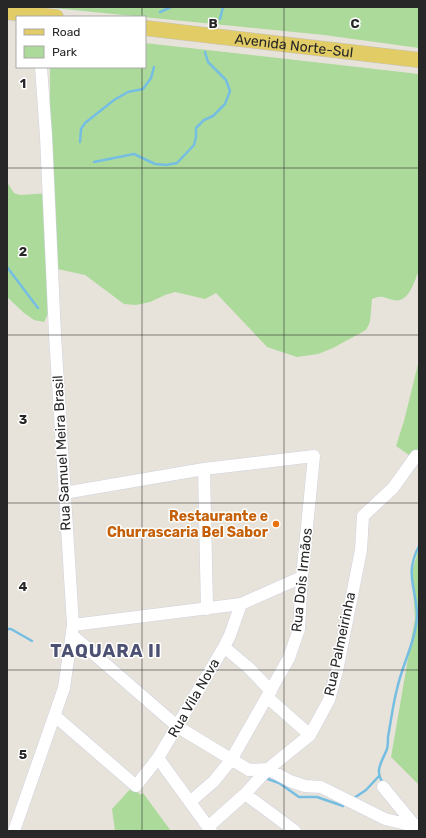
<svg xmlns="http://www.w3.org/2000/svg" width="426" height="838" font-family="Rubik,sans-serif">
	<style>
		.green { fill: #acda9b }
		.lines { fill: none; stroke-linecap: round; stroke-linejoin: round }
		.stream { stroke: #75bee2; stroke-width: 2.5 }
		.minor-casing { stroke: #cfd1df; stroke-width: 13 }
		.major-casing { stroke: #c3c3c3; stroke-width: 16 }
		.minor { stroke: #fff; stroke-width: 12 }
		.major { stroke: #e2cc65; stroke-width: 15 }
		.grid { fill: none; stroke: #272727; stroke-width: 1; stroke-opacity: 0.55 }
		.food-dot { fill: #e8710a; stroke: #fff; stroke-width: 1.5 }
		.labels { text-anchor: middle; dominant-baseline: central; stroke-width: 3; stroke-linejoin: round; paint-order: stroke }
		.street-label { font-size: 14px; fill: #272727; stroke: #fff }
		.food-label { font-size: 14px; font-weight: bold; fill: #c56008; stroke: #fff; text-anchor: end }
		.district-label { font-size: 18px; font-weight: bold; letter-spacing: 1px; fill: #4c5173; stroke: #fff }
		.grid-label { font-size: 13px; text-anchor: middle; font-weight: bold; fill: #272727; stroke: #fff; stroke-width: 3; stroke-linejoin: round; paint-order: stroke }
	</style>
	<rect width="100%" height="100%" fill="#e8e3da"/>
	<path class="green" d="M43,7H419V48L324,35Z
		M145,43L419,74V270C414,282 409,304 393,300C382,297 382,295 372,299L370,322L366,330L333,348L318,354L297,357L267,347L216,293L205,299L175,292L165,295L150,302L136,305L124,304L85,275L53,268C51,285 53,308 44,322L34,320L24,313L7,297V182L14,193L20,195L50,193V67H145Z
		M419,360V462L396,446L404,421Z
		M419,547V785L391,757L415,618L412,572Z
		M133,786L140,795L143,793L171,831H115L112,809Z"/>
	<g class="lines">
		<path class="stream" d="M160,12L171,7
			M220,19L223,7
			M80,142L81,129L85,123L114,100L128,92L143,89L151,78L154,67
			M94,162L134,154L155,164L166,165L177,163L194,145L196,137V128L204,120L213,116L225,104L230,91L226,80L208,62L205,52
			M7,267L38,308
			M7,629H11L32,641
			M265,778L279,783L299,797H317L343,806
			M383,783C374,770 382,762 387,749C388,745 388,741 388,737C391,721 393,704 397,689C402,665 418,636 417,612C415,585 405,573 419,546
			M354,798L366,790L379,776"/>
		<g class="minor-casing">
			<path id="minor" d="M204,469L207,609
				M64,493L204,469L314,456L302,577L299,629L289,658L231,760L214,781L190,802
				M73,625L241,604L302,577
				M72,635L178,727L249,770L268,769L290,781L305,786L321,787L385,819L414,826
				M224,647L249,668L271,691
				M267,697L310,735
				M55,716L136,786L158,758L224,647L230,635L241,604
				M158,758L211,831
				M383,787L416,827
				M245,794L295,831
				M208,827L245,794L268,769L310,735L329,700L337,671L361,550L363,516L393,488L416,456
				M14,831L64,688L73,625L55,335L46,136L41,67"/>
		</g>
		<g class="major-casing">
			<g id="major">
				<path d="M7,12L56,17"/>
				<path id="s1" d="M145,28L419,60"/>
			</g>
		</g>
		<use href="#minor" class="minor"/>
		<use href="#major" class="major"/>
	</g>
	<path class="grid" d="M142,7V17M284,7V831M142,67V831M7,168H419M7,335H419M7,503H419M7,670H419"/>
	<circle class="food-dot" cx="276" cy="524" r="4"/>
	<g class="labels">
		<g class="street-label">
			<text stroke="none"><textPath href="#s1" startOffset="150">Avenida Norte-Sul</textPath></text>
			<text transform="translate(62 453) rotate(-93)">Rua Samuel Meira Brasil</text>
			<text transform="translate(302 580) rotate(-84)">Rua Dois Irmãos</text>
			<text transform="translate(340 644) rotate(-78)">Rua Palmeirinha</text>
			<text transform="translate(194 698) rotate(-60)">Rua Vila Nova</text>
		</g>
		<g class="food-label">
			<text x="268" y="516">Restaurante e<tspan x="268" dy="16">Churrascaria Bel Sabor</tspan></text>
		</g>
		<g class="district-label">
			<text x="106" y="651">TAQUARA II</text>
		</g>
	</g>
	<g class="grid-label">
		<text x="213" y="28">B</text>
		<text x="355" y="28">C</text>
		<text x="23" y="88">1</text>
		<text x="23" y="256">2</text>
		<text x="23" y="424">3</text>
		<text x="23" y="591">4</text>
		<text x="23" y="759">5</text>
	</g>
	<rect width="426" height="838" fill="none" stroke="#272727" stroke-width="16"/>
	<rect x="16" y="16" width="130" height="52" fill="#ffffff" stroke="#a9a9a9"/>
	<rect x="24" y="29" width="20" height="6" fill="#e2cc65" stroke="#a9a9a9"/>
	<text x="52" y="36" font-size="12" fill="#272727">Road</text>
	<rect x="24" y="46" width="20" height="12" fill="#acda9b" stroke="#a9a9a9"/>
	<text x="52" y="56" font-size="12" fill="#272727">Park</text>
</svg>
